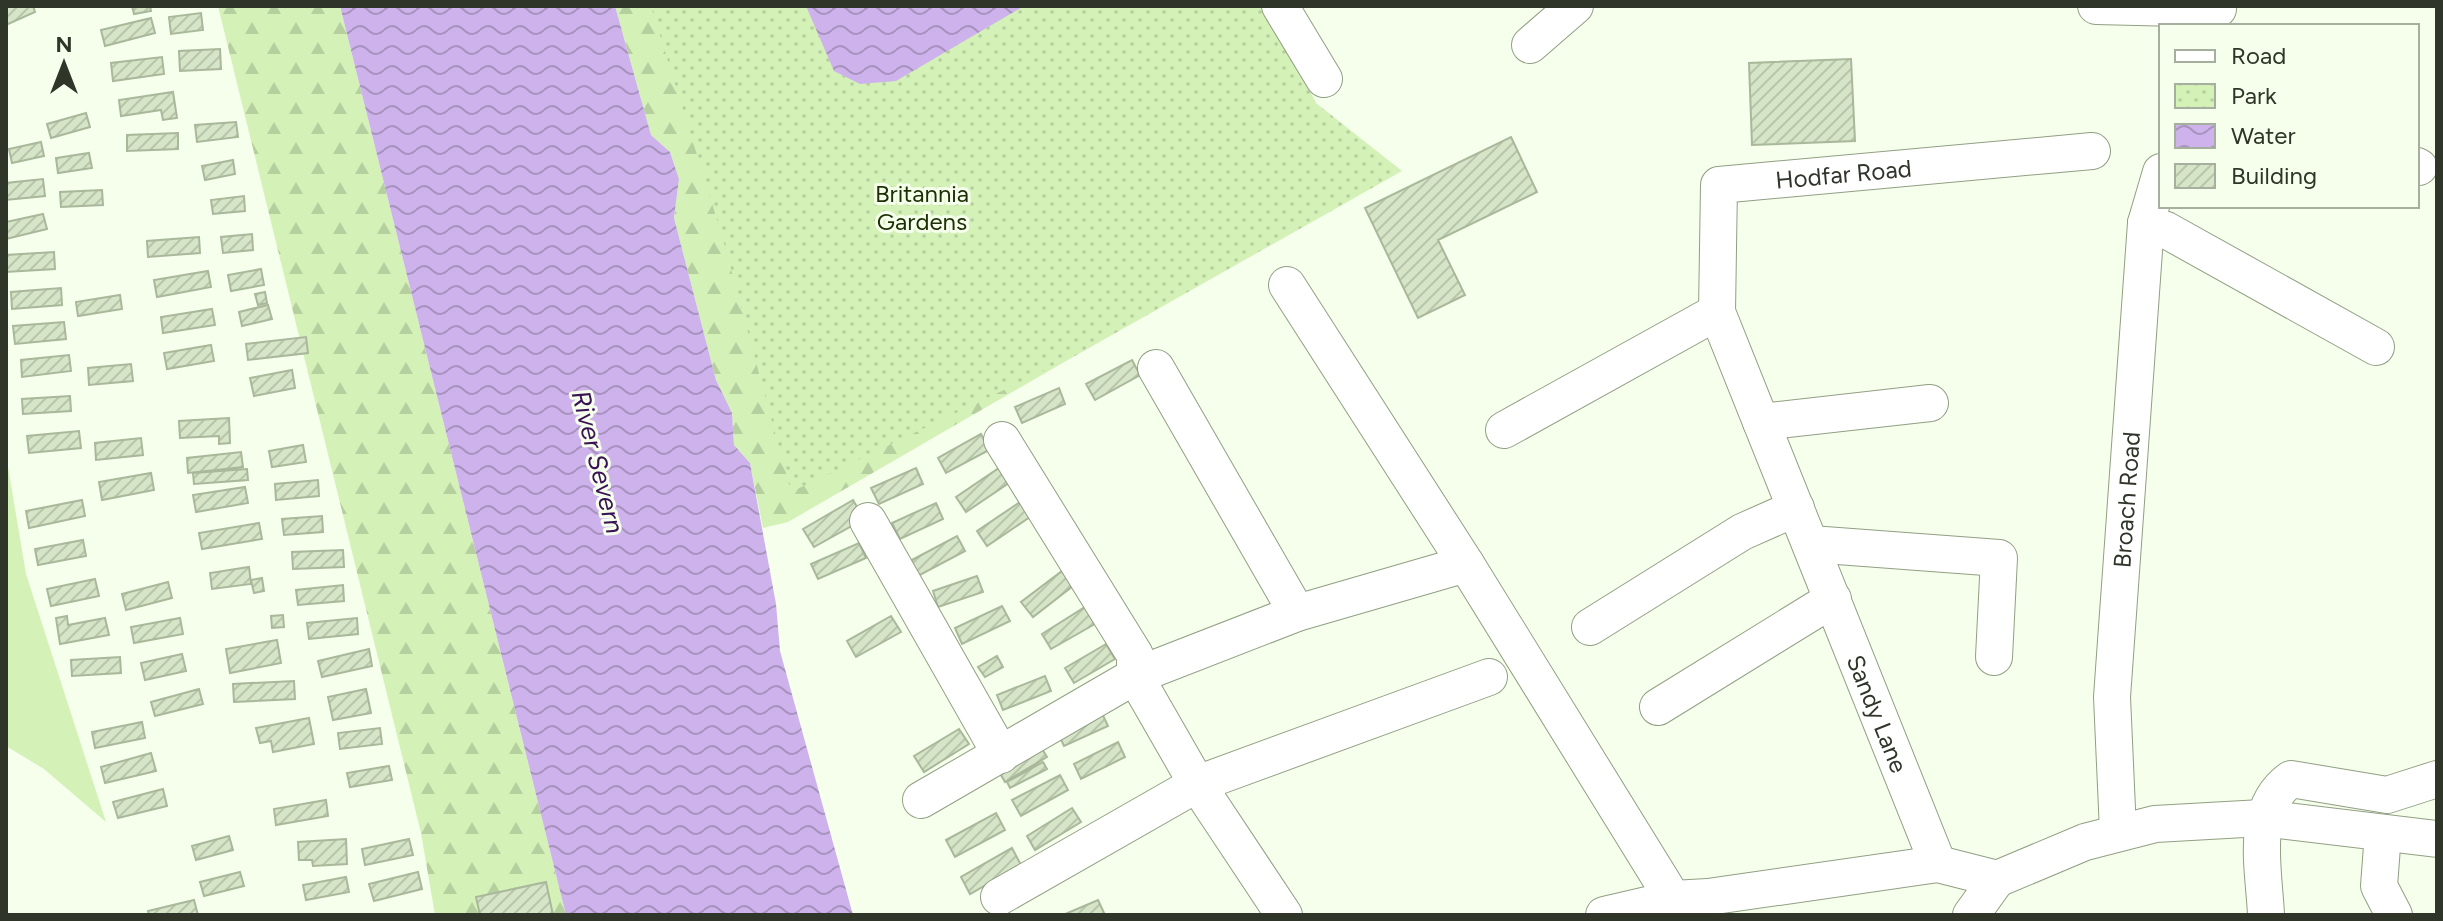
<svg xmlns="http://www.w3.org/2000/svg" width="2443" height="921" font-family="Figtree,sans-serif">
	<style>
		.grass { fill: #d4f1b8 }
		.forest { fill: url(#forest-firs) }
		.park { fill: url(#park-dots) }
		.water { fill: url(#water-waves) }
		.building { fill: url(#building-hatch); stroke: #a9b89a; stroke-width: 2 }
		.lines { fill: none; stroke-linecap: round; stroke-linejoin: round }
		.minor-casing { stroke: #919f83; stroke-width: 38 }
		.minor { stroke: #fff; stroke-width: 36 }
		.labels { text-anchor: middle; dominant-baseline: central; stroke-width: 6; stroke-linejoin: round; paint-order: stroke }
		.street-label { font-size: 24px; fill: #2f3529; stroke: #f5ffec }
		.park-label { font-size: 24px; fill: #1e2f04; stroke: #f5ffec }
		.water-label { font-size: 26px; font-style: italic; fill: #381254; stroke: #f5ffec }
	</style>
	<defs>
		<pattern id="forest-firs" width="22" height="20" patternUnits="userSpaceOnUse" patternTransform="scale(2)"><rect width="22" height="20" fill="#d4f1b8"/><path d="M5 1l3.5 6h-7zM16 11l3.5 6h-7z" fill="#b6cf9e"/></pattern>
		<pattern id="park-dots" width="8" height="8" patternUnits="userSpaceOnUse" patternTransform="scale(2)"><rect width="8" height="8" fill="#d4f1b8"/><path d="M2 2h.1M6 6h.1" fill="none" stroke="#b6cf9e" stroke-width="1.8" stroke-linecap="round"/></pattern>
		<pattern id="water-waves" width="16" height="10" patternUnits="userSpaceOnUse" patternTransform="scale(2)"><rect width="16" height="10" fill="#ceb2ec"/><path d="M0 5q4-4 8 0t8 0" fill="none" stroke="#a892bf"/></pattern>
		<pattern id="building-hatch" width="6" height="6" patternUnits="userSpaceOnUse" patternTransform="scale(2)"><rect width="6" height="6" fill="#d6e5c7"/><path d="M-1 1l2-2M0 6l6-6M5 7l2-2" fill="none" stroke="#b8c5ab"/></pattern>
	</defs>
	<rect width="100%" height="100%" fill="#f5ffec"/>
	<path class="grass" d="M6,455L26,574L106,822L44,769L6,746Z"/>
	<path class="forest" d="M218,6H340L566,915H435L421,833Z
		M615,6H806L1292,230L788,522L763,528L750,463L734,445L732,413L716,380L674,218L679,179L670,152L651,135Z"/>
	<path class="park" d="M651,6H1268L1316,103L1402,171L1073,357L791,492L722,236Z"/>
	<path class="water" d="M340,6H615L651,135L670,152L679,179L674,218L716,380L732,413L734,445L750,463L776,604L780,651L853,915H566Z
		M806,6H1024L896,81L860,84L834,71Z"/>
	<path class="building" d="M6,6H33L35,12L6,25Z
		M132,6H150L151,11L134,14Z
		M201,13L203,30L171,34L169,17Z
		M151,18L155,33L105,46L101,30Z
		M220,49L221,69L180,71L179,51Z
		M162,57L164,74L113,81L111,63Z
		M1851,59L1855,141L1752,145L1749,63Z
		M173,92L177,118L163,120L161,110L121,116L119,100Z
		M86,113L90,127L51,138L47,124Z
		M236,122L238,137L197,142L195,125Z
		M178,133V149L127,151V135Z
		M1511,137L1537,192L1438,240L1465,295L1418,318L1365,208Z
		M41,142L44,156L12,163L9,149Z
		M89,153L92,168L58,173L56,158Z
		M233,160L235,174L205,180L202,166Z
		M43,179L45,196L6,200V183Z
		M102,190L103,205L61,207L60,192Z
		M244,196L245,211L213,214L211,200Z
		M43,214L47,229L6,239V222Z
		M252,234L253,250L223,253L221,237Z
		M199,237L200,253L148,257L147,241Z
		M54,252L55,269L6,272V255Z
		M261,269L264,285L231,291L228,275Z
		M208,271L211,287L157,297L154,280Z
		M61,288L62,305L12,309L11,292Z
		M265,292L267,303L258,305L255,294Z
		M120,295L122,309L78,316L76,302Z
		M268,305L272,319L242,326L239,312Z
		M212,309L215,325L163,333L161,317Z
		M64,322L66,339L15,344L13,326Z
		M306,337L308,353L248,360L246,344Z
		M211,345L214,361L167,369L164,353Z
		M69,355L71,371L22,377L21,360Z
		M1132,360L1140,375L1095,400L1086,384Z
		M131,364L133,381L89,385L88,368Z
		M292,370L295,388L254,396L250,378Z
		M1059,388L1065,404L1022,423L1015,407Z
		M70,396L71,411L23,414L22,399Z
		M229,418L230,443L219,444V436L180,438L179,421Z
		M79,431L81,448L29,453L27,436Z
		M981,434L989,450L946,473L938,458Z
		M141,438L143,455L96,460L95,443Z
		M303,445L306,462L272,467L269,451Z
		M241,452L243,467L188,473L187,458Z
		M916,468L923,484L879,504L871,488Z
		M999,468L1009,483L966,512L956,497Z
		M247,469L248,480L194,484L193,473Z
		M151,473L154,490L102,500L99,482Z
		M318,480L319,496L276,500L275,484Z
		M245,487L248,503L196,512L193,495Z
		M82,500L85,516L29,528L26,511Z
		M853,500L864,519L814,547L803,529Z
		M1020,502L1030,517L987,546L977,531Z
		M936,503L943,519L900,539L892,523Z
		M322,516L323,532L284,535L282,519Z
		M259,523L262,539L202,549L199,533Z
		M957,536L965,551L918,576L910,561Z
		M83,540L86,556L38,565L35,549Z
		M859,543L866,558L818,579L811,564Z
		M343,550L344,567L293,569L292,552Z
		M249,567L251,584L212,589L210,573Z
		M1062,571L1073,586L1033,617L1021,602Z
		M977,576L983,592L938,607L933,591Z
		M262,578L264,591L254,593L251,580Z
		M95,579L99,596L51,606L47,589Z
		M168,582L172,598L126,610L122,594Z
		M343,585L344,601L298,605L296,590Z
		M1002,606L1010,621L962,644L955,628Z
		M1085,607L1095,624L1051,649L1042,634Z
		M283,615L284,627L272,628L271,616Z
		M67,616L68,625L105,618L109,635L60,644L56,618Z
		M891,616L901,632L856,657L847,641Z
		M180,618L183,634L134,643L131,627Z
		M357,618L358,634L309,639L307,623Z
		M277,640L281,663L230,673L226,649Z
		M1106,644L1115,659L1074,683L1065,668Z
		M369,649L372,666L322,677L318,661Z
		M182,654L186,671L145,680L141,663Z
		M997,656L1003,667L985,677L978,667Z
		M120,657L121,673L72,676L71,660Z
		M1045,676L1051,691L1003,710L997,695Z
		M294,681L295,699L234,702L233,684Z
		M199,689L203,704L155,716L151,702Z
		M366,689L371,713L333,720L328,697Z
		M1101,711L1108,726L1064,746L1057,731Z
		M309,718L314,744L273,752L271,741L260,743L256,728Z
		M142,722L145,738L95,748L92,732Z
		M380,728L382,744L340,749L338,733Z
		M959,729L969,744L924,772L914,756Z
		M1118,742L1125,757L1081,779L1074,764Z
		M1039,744L1047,757L1005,782L997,768Z
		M151,753L156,771L105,783L101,767Z
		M1043,762L1047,769L1010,788L1007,782Z
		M389,766L392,780L350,787L347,773Z
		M1060,775L1068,790L1021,816L1012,800Z
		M163,789L167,806L118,818L113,802Z
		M326,800L328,816L276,825L274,809Z
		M1072,808L1081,822L1035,850L1027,836Z
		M996,813L1005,830L955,857L946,840Z
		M229,836L233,850L196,860L192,846Z
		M346,839L347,864L313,866L312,860H299L298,842Z
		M409,839L413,855L365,865L362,849Z
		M1012,848L1021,865L970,894L961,877Z
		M240,872L244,886L204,896L200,882Z
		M418,872L422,889L374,901L369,884Z
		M346,877L349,892L306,900L303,885Z
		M546,882L553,915H480L476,897Z
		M194,900L198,915H149L148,911Z
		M1098,900L1105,915H1063Z"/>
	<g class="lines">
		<g class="minor-casing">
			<g id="minor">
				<path d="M1280,6L1324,79"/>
				<path d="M2096,6L2218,9"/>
				<path d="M1530,45L1575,6"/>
				<path d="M2417,166L2419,167"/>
				<path d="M2146,223L2166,230L2376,347"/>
				<path d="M1287,285L1466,564"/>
				<path id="s1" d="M1717,312L1719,185L2092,151"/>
				<path d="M1156,368L1297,613"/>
				<path d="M1761,422L1930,403"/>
				<path id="s2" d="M1504,430L1717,312L1938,864"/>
				<path d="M1002,440L1135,655V676L1297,613L1466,564L1673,899"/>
				<path d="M868,521L1001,755"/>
				<path d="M1811,544L1999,558L1994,657"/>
				<path d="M1590,627L1742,532L1796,508"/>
				<path d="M1658,707L1833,599"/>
				<path d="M921,800L1135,676L1197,784L1284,915"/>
				<path id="s3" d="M2118,831L2112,697L2146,223L2161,172"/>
				<path d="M2383,833L2379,886L2394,915"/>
				<path d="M999,897L1197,784L1489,677"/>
				<path d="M1604,915L1673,899L1708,897L1938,864L1997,879L2085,842L2155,824L2262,818L2437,839"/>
				<path d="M1971,915L1997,879"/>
				<path d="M2266,915C2264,868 2249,809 2291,779L2387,795L2437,779"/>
			</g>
		</g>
		<use href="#minor" class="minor"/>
	</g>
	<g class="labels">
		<g class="street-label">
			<text stroke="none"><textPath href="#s1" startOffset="252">Hodfar Road</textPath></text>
			<text stroke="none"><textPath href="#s3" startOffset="332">Broach Road</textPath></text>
			<text stroke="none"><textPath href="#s2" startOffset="676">Sandy Lane</textPath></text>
		</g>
		<g class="park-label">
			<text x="922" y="193">Britannia<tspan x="922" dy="28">Gardens</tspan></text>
		</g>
		<g class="water-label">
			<text transform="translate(598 462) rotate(76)">River Severn</text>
		</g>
	</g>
	<rect width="2443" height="921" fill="none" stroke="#2f3529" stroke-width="16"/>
	<rect x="2159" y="24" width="260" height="184" fill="#f5ffec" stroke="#a6ae9e" stroke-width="2"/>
	<rect x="2175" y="50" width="40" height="12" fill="#ffffff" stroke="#a6ae9e" stroke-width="2"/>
	<text x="2231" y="64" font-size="24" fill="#2f3529">Road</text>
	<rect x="2175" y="84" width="40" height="24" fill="url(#park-dots)" stroke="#a6ae9e" stroke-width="2"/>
	<text x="2231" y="104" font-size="24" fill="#2f3529">Park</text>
	<rect x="2175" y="124" width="40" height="24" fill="url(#water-waves)" stroke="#a6ae9e" stroke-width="2"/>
	<text x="2231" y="144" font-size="24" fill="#2f3529">Water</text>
	<rect x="2175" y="164" width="40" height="24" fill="url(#building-hatch)" stroke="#a6ae9e" stroke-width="2"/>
	<text x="2231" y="184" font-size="24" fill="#2f3529">Building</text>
	<g transform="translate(64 64)" stroke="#f5ffec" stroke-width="6" paint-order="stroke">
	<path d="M0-6L14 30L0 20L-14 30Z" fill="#2f3529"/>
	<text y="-12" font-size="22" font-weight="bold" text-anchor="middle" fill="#2f3529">N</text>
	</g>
</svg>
